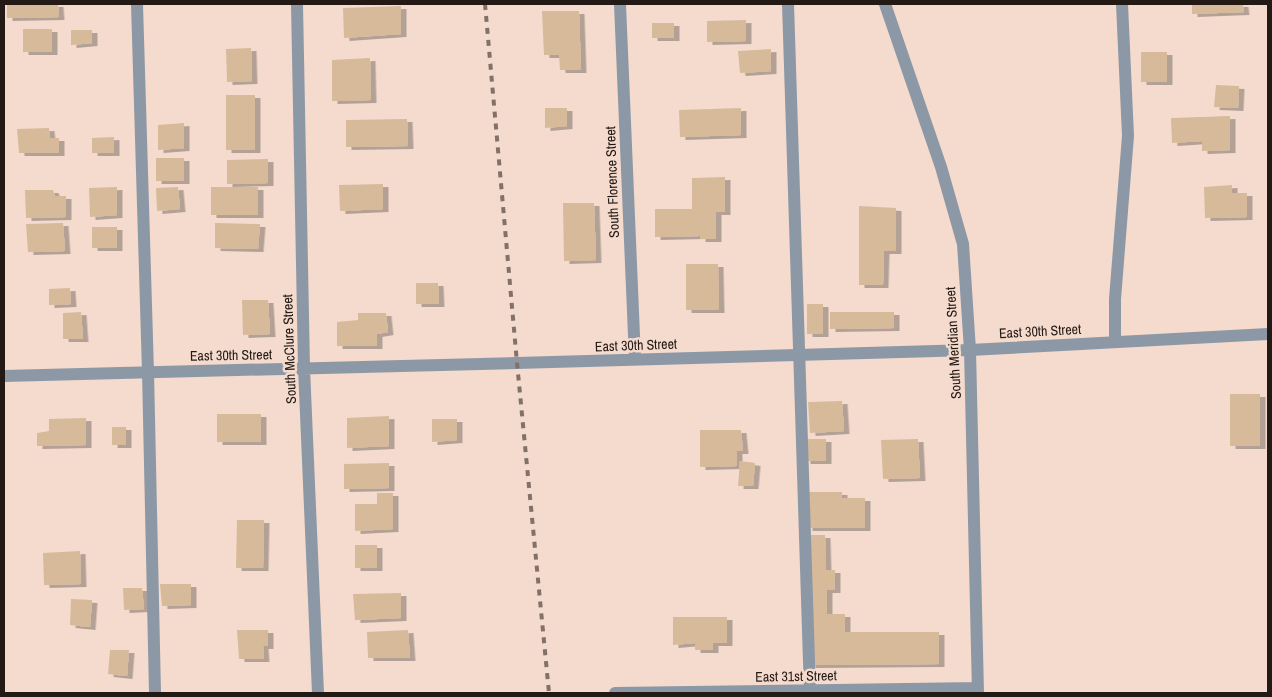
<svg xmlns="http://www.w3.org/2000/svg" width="1272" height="697" font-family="'Archivo Narrow',sans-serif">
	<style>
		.building { fill: #d7ba9a; filter: url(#shadow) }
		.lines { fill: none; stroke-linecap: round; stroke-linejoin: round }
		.service { stroke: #8d98a6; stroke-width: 12 }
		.minor { stroke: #8d98a6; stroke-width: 12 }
		.rail { stroke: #827168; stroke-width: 4; stroke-dasharray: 6 6; stroke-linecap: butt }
		.labels { text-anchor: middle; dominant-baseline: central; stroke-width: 5; stroke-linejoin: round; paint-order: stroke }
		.street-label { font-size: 14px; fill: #231915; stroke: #f5dbcd }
	</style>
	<defs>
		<filter id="shadow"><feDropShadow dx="5.5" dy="3" stdDeviation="0" flood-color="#0004"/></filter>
	</defs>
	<rect width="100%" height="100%" fill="#f5dbcd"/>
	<path class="building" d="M7,4H58L59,17L7,18Z
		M1192,4H1243L1244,12L1192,14Z
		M401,6V34L344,38L343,8Z
		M542,11H579L581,70H560L559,55H544Z
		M746,20V41L707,42V21Z
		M652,23H674V38H652Z
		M23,29H52V52H23Z
		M71,30H92V43L71,45Z
		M251,48L252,81L227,82L226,49Z
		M771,49V71L740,73L738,51Z
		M1141,52H1167V82H1141Z
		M370,58L371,100L332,101V60Z
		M1216,85L1239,86L1238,108L1214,107Z
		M226,95H255V150H226Z
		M545,108H567V126L545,128Z
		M741,108V135L680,137L679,110Z
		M1230,116V150L1202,151V141L1172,143L1171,118Z
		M407,119L408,146L346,147V120Z
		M184,123V148L158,150V125Z
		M49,128L50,138H59V153H19L17,129Z
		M114,137V153H92V138Z
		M156,158H184V181H156Z
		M268,159V183L227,184V160Z
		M725,177V212H716V239H700V236L655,237V209H692V178Z
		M383,184V209L340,211L339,185Z
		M1232,185V193H1247V217L1205,218L1204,187Z
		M117,187V215L90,217L89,188Z
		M178,187L180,209L157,211L156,188Z
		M211,187H258V215H211Z
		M25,190H53L55,196H66V217L26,218Z
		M563,203H594L596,260L564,261Z
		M859,206L896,208V251H884L883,285H859Z
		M63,223L65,251L28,252L26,224Z
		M215,223L260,224L258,249L215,248Z
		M92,227H117V248H92Z
		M686,264H718L719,310H686Z
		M416,283H438L439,304H416Z
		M70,288L71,304L49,305V289Z
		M242,300H268L270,334L243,335Z
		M807,304H823V334H807Z
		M81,312L83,339H63V313Z
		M830,312H894V328L830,329Z
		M358,313H386L388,332L377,334V346H337V322L358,320Z
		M1230,394H1260V446H1230Z
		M842,401L844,431L810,433L808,402Z
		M217,414H261V442H217Z
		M389,416V446L347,448V418Z
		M86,418V445L37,446V433L49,431V419Z
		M432,419H457V440L432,442Z
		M112,427H126V445H112Z
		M700,430H741L743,451H737V466L700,467Z
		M805,439H826V461H805Z
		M918,439L920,478L883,479L881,440Z
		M740,461L755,463L753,486H738Z
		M389,463V488L344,489V464Z
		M807,492H842V498H865V528H807Z
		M377,493H393V529L355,531V504H377Z
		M237,520H264L263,568H236Z
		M808,535H825L826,570H835V590H827V614H845V632H939V664L810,665Z
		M355,545H377V568H355Z
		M80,551L81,584L44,585L43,553Z
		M160,584H191V605L162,606Z
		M123,588H142L144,609L124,610Z
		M401,593V618L355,620L353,594Z
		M71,599L92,600L90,627L70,625Z
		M673,617H727V643H713V650H695V643L673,645Z
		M237,630H268V646H263L264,659H239Z
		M408,630L410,658H368L367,632Z
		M110,650H129L127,676L108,674Z"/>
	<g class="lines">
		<path class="service" d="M137,4L148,372L155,693
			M788,4L810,693
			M1115,342V299L1128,136L1122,4"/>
		<path class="minor" d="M297,4L304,368L318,693
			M620,4L635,359
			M885,4L941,167L963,244L970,350L978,693
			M4,376L517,363L970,350L1268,334
			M615,693L978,688"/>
		<path class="rail" d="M485,4L517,363L549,693"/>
	</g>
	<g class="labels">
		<g class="street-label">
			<text transform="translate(612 182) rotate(-92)">South Florence Street</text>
			<text transform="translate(1040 331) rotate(-3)">East 30th Street</text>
			<text transform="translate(953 343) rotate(-93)">South Meridian Street</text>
			<text transform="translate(636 345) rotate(-2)">East 30th Street</text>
			<text transform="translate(289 349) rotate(-92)">South McClure Street</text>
			<text transform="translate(231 355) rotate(-1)">East 30th Street</text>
			<text transform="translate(796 676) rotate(-1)">East 31st Street</text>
		</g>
	</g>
	<rect width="1272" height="697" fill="none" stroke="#231915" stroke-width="10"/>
</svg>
